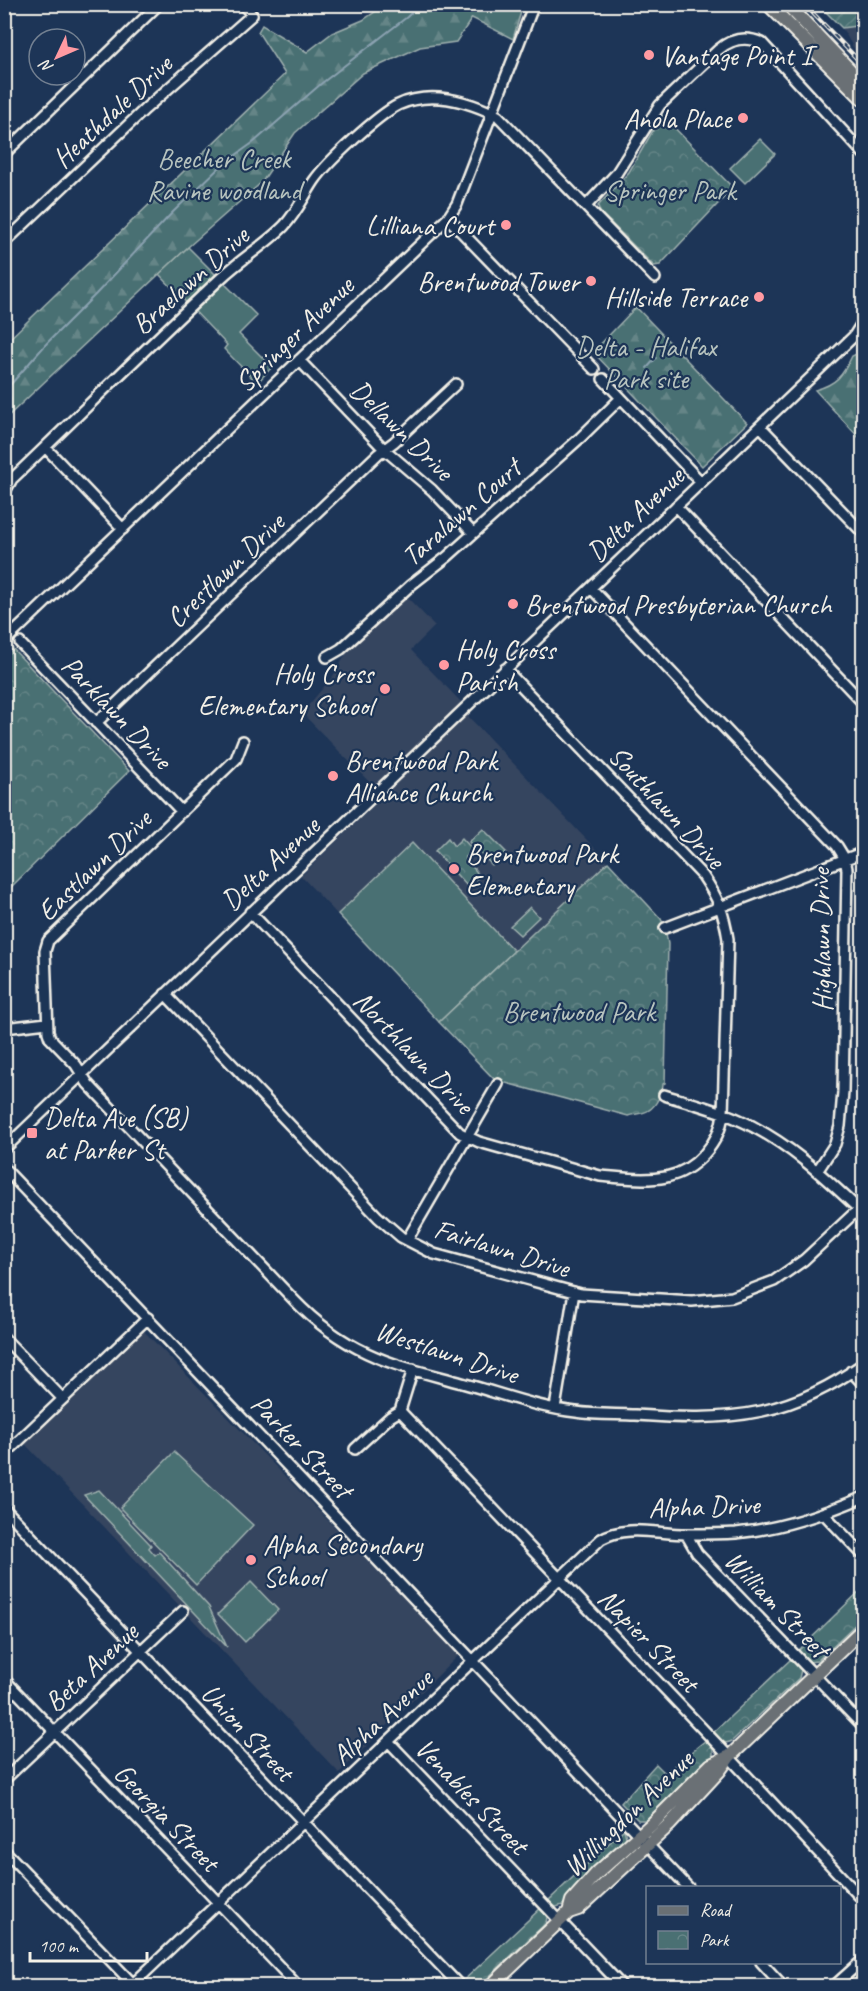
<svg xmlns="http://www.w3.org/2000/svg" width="868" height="1991" font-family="Caveat,sans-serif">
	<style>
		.built { fill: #34445f }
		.grass { fill: #4a7073; stroke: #9fb0ae; stroke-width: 1.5 }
		.forest { fill: url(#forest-firs); stroke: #9fb0ae; stroke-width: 1.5 }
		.park { fill: url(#park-crowns); stroke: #9fb0ae; stroke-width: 1.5 }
		.garden { fill: url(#garden-furrows); stroke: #9fb0ae; stroke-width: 1.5 }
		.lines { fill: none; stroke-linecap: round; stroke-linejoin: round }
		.stream { stroke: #8ba2b1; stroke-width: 2 }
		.minor-casing { stroke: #f4f1e8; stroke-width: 14 }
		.major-casing { stroke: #f4f1e8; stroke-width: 16 }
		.minor { stroke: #1d3557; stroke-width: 9 }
		.major { stroke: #6a7074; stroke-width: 12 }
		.rail-casing { stroke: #f4f1e8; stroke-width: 4.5 }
		.rail { stroke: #1d3557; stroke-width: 2; stroke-dasharray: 7; stroke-linecap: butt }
		.poi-dot { fill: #ff9aa2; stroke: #1d3557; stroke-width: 2 }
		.labels { text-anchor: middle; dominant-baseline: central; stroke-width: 4.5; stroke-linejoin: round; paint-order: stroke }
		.poi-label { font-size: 28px; fill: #f4f1e8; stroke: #1d3557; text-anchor: start }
		.street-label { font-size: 28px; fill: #f4f1e8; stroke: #1d3557 }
		.park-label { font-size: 28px; fill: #b8c4bf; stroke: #1d3557 }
	</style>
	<defs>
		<pattern id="forest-firs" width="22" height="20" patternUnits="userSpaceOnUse" patternTransform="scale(1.5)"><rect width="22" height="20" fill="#4a7073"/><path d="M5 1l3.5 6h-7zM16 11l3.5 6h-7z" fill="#658587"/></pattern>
		<pattern id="park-crowns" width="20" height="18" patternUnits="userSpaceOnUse" patternTransform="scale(1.5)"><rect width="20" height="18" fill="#4a7073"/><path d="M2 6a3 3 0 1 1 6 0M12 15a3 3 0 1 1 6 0" fill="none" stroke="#658587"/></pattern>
		<pattern id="garden-furrows" width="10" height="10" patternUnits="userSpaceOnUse" patternTransform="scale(1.5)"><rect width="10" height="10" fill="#4a7073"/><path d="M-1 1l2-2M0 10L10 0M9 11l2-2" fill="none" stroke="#658587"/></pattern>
	</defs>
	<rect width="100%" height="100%" fill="#1d3557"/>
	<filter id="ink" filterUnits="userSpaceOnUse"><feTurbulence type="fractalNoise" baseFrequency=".0167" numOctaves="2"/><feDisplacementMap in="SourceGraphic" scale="12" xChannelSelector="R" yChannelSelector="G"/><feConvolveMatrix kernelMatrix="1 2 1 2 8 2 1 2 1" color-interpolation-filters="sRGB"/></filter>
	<g filter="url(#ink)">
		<path class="built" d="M863,24V64L842,28Z
			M406,596L435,626L411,650L462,703L374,787L302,713L333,676L346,654Z
			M467,715L608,862L439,1022L301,876Z
			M142,1329L459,1655L339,1773L25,1444Z"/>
		<path class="grass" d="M760,139L775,154L745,183L730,168Z
			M188,247L257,316L239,334L272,367L257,383L224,349L227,345L159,274Z
			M412,843L514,951L439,1022L338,914Z
			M530,907L539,917L520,935L510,926Z
			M174,1452L253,1525L196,1585L120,1508Z
			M99,1490L151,1545L149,1548L155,1555L159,1552L209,1607L227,1647L84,1495Z
			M251,1582L278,1610L245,1642L218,1614Z"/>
		<path class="forest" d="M385,5H523L513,39L472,18L456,42L420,47L363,73L295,133L262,182L188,247L5,419V343L285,74L258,32L262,25L307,52L332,33L363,20Z
			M636,307L747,423L702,466L593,352Z
			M863,351V442L815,390C837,384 843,375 852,356Z"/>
		<path class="park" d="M662,115L733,188L660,265L654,266L600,212L598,206L629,172Z
			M13,649L129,771L5,893L4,657Z
			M483,829L506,852L492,865L469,842Z
			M448,838L454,846L462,838L473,850L465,858L480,876L468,887L435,851Z
			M608,862L661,919L665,928L668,944L665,1083L663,1084C663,1092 656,1106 649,1110C644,1114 634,1114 628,1116L495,1080L439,1022Z
			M863,1588V1617L817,1661L808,1662L798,1651Z
			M791,1659L801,1670L799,1678L732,1741C723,1746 718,1739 713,1733Z
			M706,1740L713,1749V1756L647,1820H638L621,1803L656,1764L665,1773Z
			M624,1829L626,1837L624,1842L590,1874L563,1905L556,1907L548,1901Z
			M541,1908L547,1917L546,1923L479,1986H467L462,1982Z"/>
		<path class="garden" d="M819,5H856L857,13L861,12L863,25L842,28Z"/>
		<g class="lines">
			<path class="stream" d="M647,368L656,358
				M4,392L47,343L96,294L172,213L222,165L254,142L322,83L407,17L420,4"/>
			<g class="minor-casing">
				<path id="minor" d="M4,154L159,4
					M586,206L616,174L660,105L718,50C732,38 746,36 762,43L864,154
					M448,218L594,369
					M4,243L145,109L252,15L243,4
					M854,336L864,320
					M299,360L384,449L432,490L473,533
					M603,379L701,482
					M760,426L864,534
					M45,447L123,529
					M4,493L12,479C82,412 150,344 221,278C241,259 265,245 284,226C297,212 304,196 314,181C327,162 378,115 398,105C431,90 468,101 498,116L655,278
					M676,506L864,704
					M591,588L837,846L845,859L847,869L843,1092L840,1126L835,1144L818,1170
					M4,642L448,218L457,204L534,4
					M20,643L182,812
					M327,657L341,649L411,585L447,557L580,438L621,398
					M96,723L378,454L394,442L456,384
					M243,741L236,759L48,941L45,951L48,1032L50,1038L76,1065L88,1084L294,1300C315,1322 339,1340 367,1353C397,1367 430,1374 462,1383C499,1393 538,1408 576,1412C596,1415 616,1414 635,1415C678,1418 719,1420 762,1411C798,1403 834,1385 864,1363
					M250,912L460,1133L479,1142L600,1176C621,1178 645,1181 666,1177C695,1171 720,1143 723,1114L728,939C724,913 718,898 703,876L505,669
					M665,928L864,852
					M165,994L378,1217L401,1237L434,1254L581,1294L692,1301L732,1297L774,1281L804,1260L864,1204
					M13,1027L47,1023
					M664,1095C688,1102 712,1108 735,1118C785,1139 825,1177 864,1214
					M4,1149L804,384L854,336L864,330
					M4,1168L689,1888
					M407,1240L498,1084
					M4,1338L63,1399
					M851,1371L864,1385
					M555,1408L574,1292
					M400,1411L718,1745L864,1901
					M355,1449L390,1417L400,1411L413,1369
					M4,1455L148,1318
					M4,1508L460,1986
					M824,1514L864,1556
					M686,1534L697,1553L864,1727
					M4,1679L298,1986
					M389,1742L622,1986
					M4,1780L183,1611
					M4,1850L135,1986
					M761,1962L783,1986
					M131,1986L601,1539C626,1524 658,1534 686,1534C702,1534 720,1534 736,1533C781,1529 823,1514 864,1497
					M834,1986L864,1959"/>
			</g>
			<g class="major-casing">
				<path id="major" d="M768,4L864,100
					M787,4L864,85
					M569,1912L572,1901L597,1873L652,1824L711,1765L728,1757
					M491,1986L569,1912L578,1909L670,1824L719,1771L729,1757L864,1628"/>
			</g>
			<use href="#minor" class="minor"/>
			<use href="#major" class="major"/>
			<g class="rail-casing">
				<path id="rail" d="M804,4L864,66"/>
			</g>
			<use href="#rail" class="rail"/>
		</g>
	</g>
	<g class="poi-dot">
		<circle cx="649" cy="55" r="6"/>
		<circle cx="743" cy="118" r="6"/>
		<circle cx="506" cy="225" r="6"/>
		<circle cx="591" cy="281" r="6"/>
		<circle cx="759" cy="297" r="6"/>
		<circle cx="513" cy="604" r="6"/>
		<circle cx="444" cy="665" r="6"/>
		<circle cx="385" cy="689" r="6"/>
		<circle cx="333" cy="776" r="6"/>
		<circle cx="454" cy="869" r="6"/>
		<rect x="26" y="1127" width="12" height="12" rx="3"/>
		<circle cx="251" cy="1560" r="6"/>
	</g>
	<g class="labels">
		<g class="poi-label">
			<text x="661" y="55">Vantage Point I</text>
			<text x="731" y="118" text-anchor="end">Anola Place</text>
			<text x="494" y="225" text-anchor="end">Lilliana Court</text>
			<text x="579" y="281" text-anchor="end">Brentwood Tower</text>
			<text x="747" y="297" text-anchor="end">Hillside Terrace</text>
			<text x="525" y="604">Brentwood Presbyterian Church</text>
			<text x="456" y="649">Holy Cross<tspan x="456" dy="32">Parish</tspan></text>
			<text x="373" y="673" text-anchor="end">Holy Cross<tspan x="373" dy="32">Elementary School</tspan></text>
			<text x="345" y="760">Brentwood Park<tspan x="345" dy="32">Alliance Church</tspan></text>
			<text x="466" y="853">Brentwood Park<tspan x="466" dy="32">Elementary</tspan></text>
			<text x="44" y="1117">Delta Ave (SB)<tspan x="44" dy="32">at Parker St</tspan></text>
			<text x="263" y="1544">Alpha Secondary<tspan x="263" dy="32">School</tspan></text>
		</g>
		<g class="street-label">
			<text transform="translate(112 111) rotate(-43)">Heathdale Drive</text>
			<text transform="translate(190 280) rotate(-42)">Braelawn Drive</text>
			<text transform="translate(294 334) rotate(-44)">Springer Avenue</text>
			<text transform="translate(402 430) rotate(44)">Dellawn Drive</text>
			<text transform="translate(461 512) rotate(-41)">Taralawn Court</text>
			<text transform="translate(635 514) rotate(-44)">Delta Avenue</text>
			<text transform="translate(225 570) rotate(-44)">Crestlawn Drive</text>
			<text transform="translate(117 712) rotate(46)">Parklawn Drive</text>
			<text transform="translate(667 807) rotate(47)">Southlawn Drive</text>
			<text transform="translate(270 863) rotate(-43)">Delta Avenue</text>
			<text transform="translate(94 865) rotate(-44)">Eastlawn Drive</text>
			<text transform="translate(821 940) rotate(-91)">Highlawn Drive</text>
			<text transform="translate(414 1052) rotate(46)">Northlawn Drive</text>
			<text transform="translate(502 1248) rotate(17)">Fairlawn Drive</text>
			<text transform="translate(447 1352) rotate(18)">Westlawn Drive</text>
			<text transform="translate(302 1446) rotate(46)">Parker Street</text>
			<text transform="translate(704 1506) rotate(-2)">Alpha Drive</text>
			<text transform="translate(777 1604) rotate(46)">William Street</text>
			<text transform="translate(649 1640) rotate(46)">Napier Street</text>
			<text transform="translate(91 1667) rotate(-43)">Beta Avenue</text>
			<text transform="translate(382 1717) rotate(-43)">Alpha Avenue</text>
			<text transform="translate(248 1732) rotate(47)">Union Street</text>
			<text transform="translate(472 1796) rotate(46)">Venables Street</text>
			<text transform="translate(628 1813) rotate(-44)">Willingdon Avenue</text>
			<text transform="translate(167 1817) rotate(46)">Georgia Street</text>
		</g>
		<g class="park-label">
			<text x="224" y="158">Beecher Creek<tspan x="224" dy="32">Ravine woodland</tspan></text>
			<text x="670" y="190">Springer Park</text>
			<text x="646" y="346">Delta - Halifax<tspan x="646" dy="32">Park site</tspan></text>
			<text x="579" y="1011">Brentwood Park</text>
		</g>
	</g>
	<rect width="868" height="1991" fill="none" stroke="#1d3557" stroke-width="24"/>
	<rect x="12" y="12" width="844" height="1967" fill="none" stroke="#f4f1e8" stroke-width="2" filter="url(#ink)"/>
	<rect x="646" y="1886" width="195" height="78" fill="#1d3557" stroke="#738091" stroke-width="1.5"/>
	<rect x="658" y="1906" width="30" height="9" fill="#6a7074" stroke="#738091" stroke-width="1.5"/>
	<text x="700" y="1916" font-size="18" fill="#f4f1e8">Road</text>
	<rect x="658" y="1931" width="30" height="18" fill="url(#park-crowns)" stroke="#738091" stroke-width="1.5"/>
	<text x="700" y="1946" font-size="18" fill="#f4f1e8">Park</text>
	<g transform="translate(57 57) rotate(226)"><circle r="28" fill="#1d3557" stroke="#738091" stroke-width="1.5"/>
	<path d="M0-4.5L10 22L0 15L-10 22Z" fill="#ff9aa2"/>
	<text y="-9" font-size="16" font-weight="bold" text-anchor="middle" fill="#f4f1e8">N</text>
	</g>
	<path d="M30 1952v9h117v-9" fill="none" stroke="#f4f1e8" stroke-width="3"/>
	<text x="39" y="1952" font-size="18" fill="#f4f1e8" stroke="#1d3557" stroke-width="4.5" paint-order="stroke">100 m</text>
</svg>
